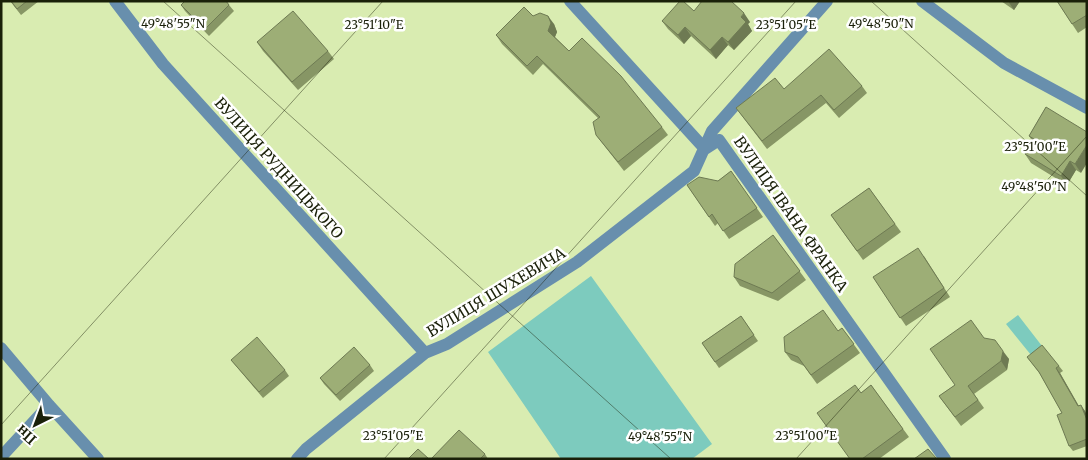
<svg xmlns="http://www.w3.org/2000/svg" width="1088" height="460" font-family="Merriweather,serif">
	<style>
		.water { fill: #7dcbbe }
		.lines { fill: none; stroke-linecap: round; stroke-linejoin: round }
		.minor { stroke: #688fad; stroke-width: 12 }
		.wall { fill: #879665 }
		.shaded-wall { fill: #6e7a53 }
		.building { fill: #9dae76; stroke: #6e7a53 }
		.ticks { fill: none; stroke: #1a2009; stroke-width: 1; stroke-opacity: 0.45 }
		.labels { text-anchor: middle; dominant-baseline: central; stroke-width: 5; stroke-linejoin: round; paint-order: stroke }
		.street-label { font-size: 15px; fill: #1a2009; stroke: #fff }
		.ticks-label { font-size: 12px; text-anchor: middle; fill: #1a2009; stroke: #fff; stroke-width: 5; stroke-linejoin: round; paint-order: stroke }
	</style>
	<rect width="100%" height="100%" fill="#d9ecb1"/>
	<path class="water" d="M591,276L712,444L692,459H561L488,352Z
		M1018,315L1042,346L1031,355L1006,324Z"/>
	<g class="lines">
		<path class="minor" d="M115,1L163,64L425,353
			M570,1L705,149L719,140L945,459
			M922,1L1004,63L1087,108
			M1,348L49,405L98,459
			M1,457L49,405
			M297,459L306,449L425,353L447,344L577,262L694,171L712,131L827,1"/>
	</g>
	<path class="wall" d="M10,1H39L21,15Z
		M1001,1H1020L1014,10Z
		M1057,1H1087V27L1078,33Z
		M181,5H229L234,11L209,36L185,11Z
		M694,11L750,22L748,24L752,31L734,50L728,45L716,59L691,36L684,44L668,29L662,21Z
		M533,16L554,24L557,32L555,37L569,51L662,127L668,135L624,171L596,135L598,118L543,64L533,75L502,44L496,35Z
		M257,42L328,51L334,59L298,90L263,51Z
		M862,86L867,93L839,118L826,103L767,149L736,108L784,89Z
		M1046,107L1081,173L1076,170L1067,185L1031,163L1025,154L1033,142L1029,136Z
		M731,171L763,217L729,239L718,223L715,226L687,185L718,181Z
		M869,188L901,232L863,260L831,215Z
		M773,235L806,280L778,301L740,286L734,277Z
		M924,256L950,297L906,326L873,277Z
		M741,316L758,341L719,368L702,343Z
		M842,328L860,353L817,384L804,366L791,360L785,352L838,331Z
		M984,338L1009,359L1007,370L974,394L984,408L961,426L939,396L955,385Z
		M1027,357L1059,366L1063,371L1060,373L1079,406L1085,411L1087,416V446L1073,451L1069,446L1062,413L1040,374Z
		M231,360L285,370L289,376L263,398Z
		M370,365L374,371L340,401L324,384L320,378Z
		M871,385L909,437L879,459H850L861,393Z
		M485,454L488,459H431Z"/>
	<path class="shaded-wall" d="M1008,1H1020L1014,10Z
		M744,13L750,22L748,24L752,31L734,50L728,42L741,17Z
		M548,16L554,24L557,32L554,39L548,31Z
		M685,27L691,36L684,44L678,35Z
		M722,37L728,45L716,59L710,50Z
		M1087,145V163L1081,173L1075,164Z
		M1070,161L1076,170L1067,185L1061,176Z
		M1003,351L1009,359L1007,370L1001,361Z
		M1056,368L1060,373L1082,412L1078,406Z
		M1081,405L1085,411L1087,416V420Z"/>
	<path class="building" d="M11,1H27L17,9Z
		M185,1H226L229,5L205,29L181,5Z
		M680,1H683L694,11L702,1H731L744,13L741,17L746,22L728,42L722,37L710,50L685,27L678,35L662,21Z
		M1057,1H1087V15L1072,24Z
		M524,7L533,16L540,13L548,16L551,23L548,31L569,51L582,38L621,76L662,127L618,162L596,135L593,122L600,117L537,56L527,66L496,35Z
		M293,11L328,51L292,82L257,42Z
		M829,49L862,86L834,110L821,95L762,141L736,108L775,78L784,89Z
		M1046,107L1087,132V145L1075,164L1070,161L1061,176L1025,154L1034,139L1029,136Z
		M731,171L757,208L723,231L712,214L709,217L687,185L699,177L718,181Z
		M869,188L895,224L857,251L831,215Z
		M773,235L800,271L772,293L734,277L735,264Z
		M918,248L944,288L900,318L873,277Z
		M823,310L838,331L842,328L854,344L811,375L798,357L785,352L784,337Z
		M741,316L754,335L715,362L702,343Z
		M971,320L984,338L995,340L1003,351L1001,361L968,386L978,400L955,417L939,396L955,385L930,349Z
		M257,337L285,370L259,392L231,360Z
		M1042,345L1059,366L1056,368L1078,406L1081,405L1087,420V439L1069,446L1057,415L1062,413L1039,372L1027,357Z
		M354,347L370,365L336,395L320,378Z
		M855,385L861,393L871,385L903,429L862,459H850L817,413Z
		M459,430L485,454L480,459H431Z
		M418,449L429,459H408Z
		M928,449L937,459H914Z"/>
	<path class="ticks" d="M163,1L671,459M871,1L1087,196M1,425L383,1M384,459L796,1M796,459L1087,136"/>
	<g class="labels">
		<g class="street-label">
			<text transform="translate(279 168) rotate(48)">ВУЛИЦЯ РУДНИЦЬКОГО</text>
			<text transform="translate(791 214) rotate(55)">ВУЛИЦЯ ІВАНА ФРАНКА</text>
			<text transform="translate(496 292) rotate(-31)">ВУЛИЦЯ ШУХЕВИЧА</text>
		</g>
	</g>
	<g class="ticks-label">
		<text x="173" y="28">49°48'55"N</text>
		<text x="881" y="28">49°48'50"N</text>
		<text x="374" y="29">23°51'10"E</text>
		<text x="786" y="29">23°51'05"E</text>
		<text x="1035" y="151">23°51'00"E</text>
		<text x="1034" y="191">49°48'50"N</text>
		<text x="393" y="440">23°51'05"E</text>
		<text x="806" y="440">23°51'00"E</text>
		<text x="660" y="441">49°48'55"N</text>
	</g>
	<rect width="1088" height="460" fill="none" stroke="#1a2009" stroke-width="5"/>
	<g transform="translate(35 425) rotate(222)" stroke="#ffffff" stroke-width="4" paint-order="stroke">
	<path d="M0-4L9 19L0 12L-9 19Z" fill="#1a2009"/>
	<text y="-8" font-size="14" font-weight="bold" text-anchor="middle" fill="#1a2009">Пн</text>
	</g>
</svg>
